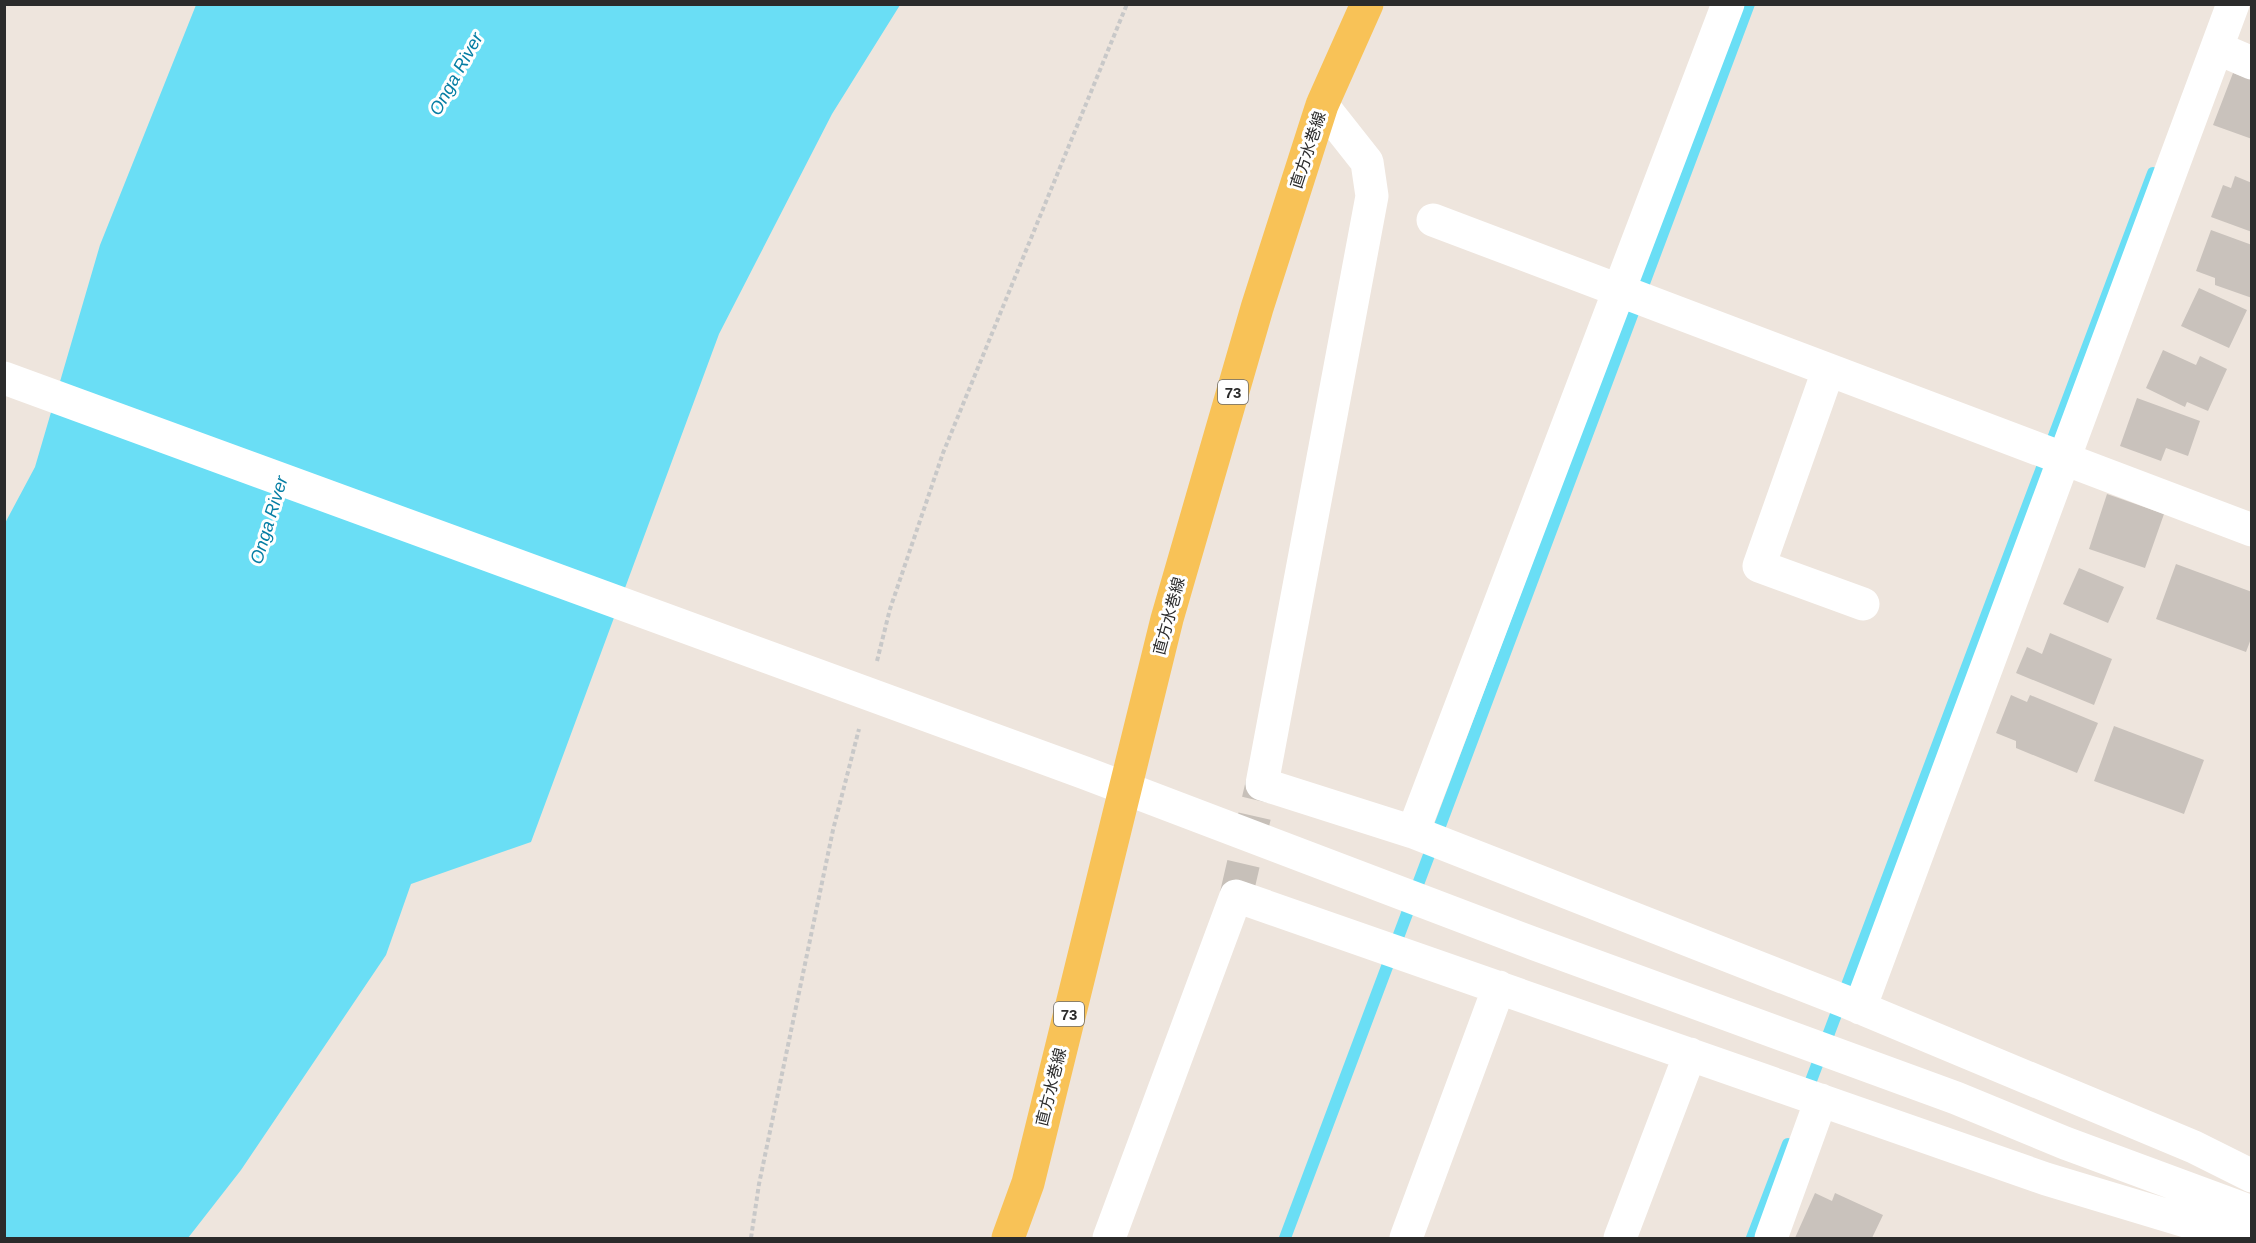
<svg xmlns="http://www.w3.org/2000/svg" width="2256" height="1243" font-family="Arial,'Noto Sans JP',sans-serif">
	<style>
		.water { fill: #6adef5 }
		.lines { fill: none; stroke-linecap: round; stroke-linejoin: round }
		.stream { stroke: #6adef5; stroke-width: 12 }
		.building { fill: #c9c2bc }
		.minor-tunnel { stroke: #c7c0b9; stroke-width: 33; stroke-dasharray: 33 16; stroke-linecap: butt }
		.path { stroke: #c8c8c8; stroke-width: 4; stroke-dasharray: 4.5 3; stroke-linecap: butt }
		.minor { stroke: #fff; stroke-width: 33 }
		.major { stroke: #f8c257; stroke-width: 33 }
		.labels { text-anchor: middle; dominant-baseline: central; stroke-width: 6; stroke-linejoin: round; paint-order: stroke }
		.shield { fill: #fff; stroke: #6b6b6b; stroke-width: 1.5 }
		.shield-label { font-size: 15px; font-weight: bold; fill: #2b2b2b }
		.street-label { font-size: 16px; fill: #2b2b2b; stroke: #fff }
		.water-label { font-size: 18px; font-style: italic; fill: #067ea4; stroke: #fff }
	</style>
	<rect width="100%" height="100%" fill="#eee5dd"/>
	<path class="water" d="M196,5H900L832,114L719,334L531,842L411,884L386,955L241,1170L188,1238H5L4,525L35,467L100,245Z"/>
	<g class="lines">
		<path class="stream" d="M1806,1094L2153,173
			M1285,1238L1749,4
			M1752,1238L1788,1144"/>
	</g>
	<path class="building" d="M2233,73L2252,80V139L2213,125Z
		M2235,176L2252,183V232L2211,217L2223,185L2231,188Z
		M2211,230L2252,245V298L2215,285V278L2196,271Z
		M2199,288L2247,310L2229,348L2181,326Z
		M2163,350L2196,365L2200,356L2227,369L2208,411L2187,402L2185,407L2146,388Z
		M2137,398L2200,421L2188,456L2166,448L2161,461L2120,446Z
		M2107,494L2164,514L2145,568L2089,549Z
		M2176,564L2252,592V636L2246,652L2156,619Z
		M2079,568L2124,587L2108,623L2063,604Z
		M2050,633L2112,659L2094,705L2016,673L2027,647L2042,654Z
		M2011,695L2027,702L2030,695L2098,723L2077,773L2016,748V741L1996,733Z
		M2114,726L2204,760L2184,814L2094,781Z
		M1815,1193L1832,1201L1835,1193L1883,1215L1872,1238H1795Z"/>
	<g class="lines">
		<path class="minor-tunnel" d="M1236,896L1262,784"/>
		<path class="path" d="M877,661L890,609L943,453L1127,4
			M751,1238L759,1184L833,830L859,729"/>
		<path class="minor" d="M2217,48L2252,63
			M1322,105L1367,162L1372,196L1262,784L1413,832L1844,1001L2194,1147L2252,1176
			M1433,220L2252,530
			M1828,371L1759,566L1863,604
			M4,378L1085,773L1535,944L1956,1098L2065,1143L2252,1212
			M1413,832L1728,4
			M1860,1008L2233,4
			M1109,1238L1236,896L2046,1179L2242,1238
			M1406,1238L1499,987
			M1620,1238L1690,1054
			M1771,1238L1821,1100"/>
		<path class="major" d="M1008,1238L1028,1183L1167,619L1257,308L1322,105L1367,4"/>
	</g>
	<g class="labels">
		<g class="shield">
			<rect x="1218" y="380" width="30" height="24" rx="4.5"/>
			<rect x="1054" y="1002" width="30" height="24" rx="4.5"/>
		</g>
		<g class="shield-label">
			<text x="1233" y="392">73</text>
			<text x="1069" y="1014">73</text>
		</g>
		<g class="street-label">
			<text transform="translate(1308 150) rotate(-72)">直方水巻線</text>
			<text transform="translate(1169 616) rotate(-75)">直方水巻線</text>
			<text transform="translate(1051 1087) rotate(-76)">直方水巻線</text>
		</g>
		<g class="water-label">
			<text transform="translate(456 74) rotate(-61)">Onga River</text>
			<text transform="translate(269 520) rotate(-73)">Onga River</text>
		</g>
	</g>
	<rect width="2256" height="1243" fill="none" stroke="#2b2b2b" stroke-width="12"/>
</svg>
